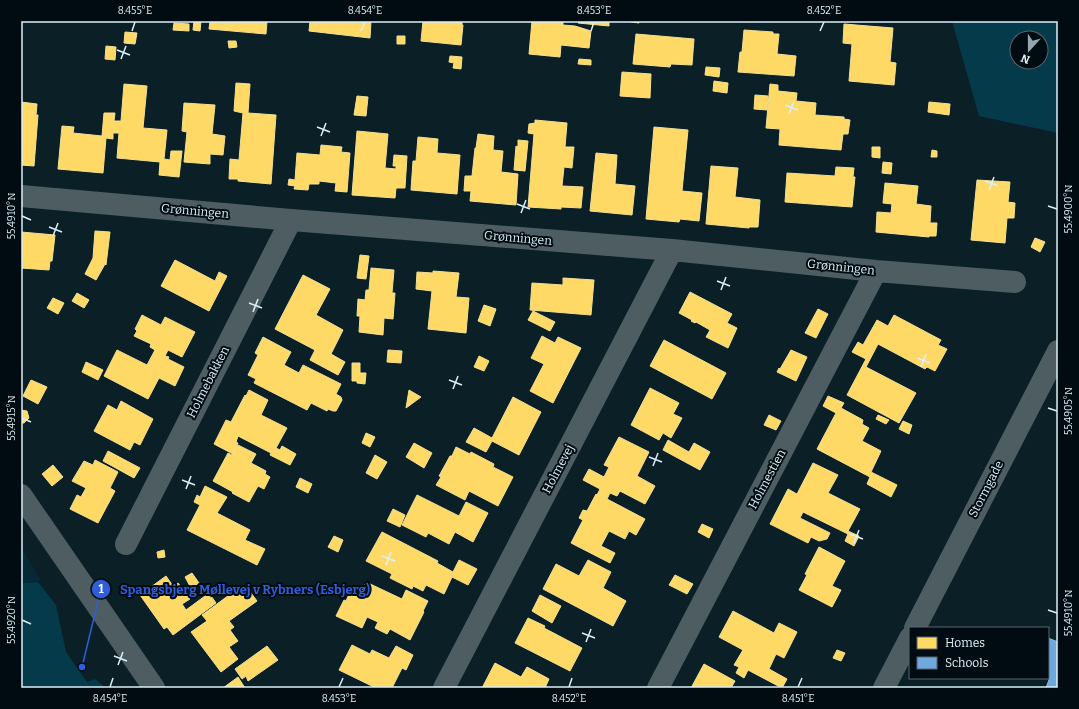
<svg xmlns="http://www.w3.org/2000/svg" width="1079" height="709" font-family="Bitter,serif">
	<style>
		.built { fill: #062936 }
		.green { fill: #053a4a; fill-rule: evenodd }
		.homes { fill: #ffd966; stroke: #f4e092 }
		.schools { fill: #6fa8dc; stroke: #90bee5 }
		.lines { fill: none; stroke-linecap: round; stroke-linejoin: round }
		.street { stroke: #4e5d62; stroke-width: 22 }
		.secondary { stroke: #4e5d62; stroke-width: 22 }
		.ticks { fill: none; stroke: #dcf0f9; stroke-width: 1.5 }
		.labels { text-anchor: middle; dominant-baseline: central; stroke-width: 4; stroke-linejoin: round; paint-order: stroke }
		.street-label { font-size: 12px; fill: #dcf0f9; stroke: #010c12 }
		.leader { fill: none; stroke: #305edb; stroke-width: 1.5 }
		.callout-dot { fill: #305edb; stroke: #010c12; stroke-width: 1.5 }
		.mark-label { font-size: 12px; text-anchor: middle; font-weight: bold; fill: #fff }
		.callout-label { font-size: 13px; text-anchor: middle; font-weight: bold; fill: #305edb; stroke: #010c12; stroke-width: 4; stroke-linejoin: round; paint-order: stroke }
		.neatline { fill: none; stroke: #dcf0f9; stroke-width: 1.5 }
		.ticks-label { font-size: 10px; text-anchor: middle; fill: #dcf0f9 }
	</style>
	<rect width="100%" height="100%" fill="#0b1f27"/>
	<path class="built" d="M21,547L41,581L21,582Z"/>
	<path class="green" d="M952,21H1058V133L979,116ZM1017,38H1041V62H1017Z
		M38,582L56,605L66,652L87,682L95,679L106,688H21V583Z"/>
	<path class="homes" d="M194,21H201L200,31L193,30Z
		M210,21H267L266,34L209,29Z
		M310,21H371L370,38L309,31Z
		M423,21H462V25H463L461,45L421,41Z
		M532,21H563V25L575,26L591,31L589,48L561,45L560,57L529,54Z
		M579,21H609V26L578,23Z
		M626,21H639V23Z
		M174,23L189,24V31L173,30Z
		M844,24L893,28L890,62L896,63L894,85L849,81L852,44L843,43Z
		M744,30L773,32V34H779L777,54L796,56L794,76L738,72L740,52H742Z
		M125,32L137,33L135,44L124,43Z
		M636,34L694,39L692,65L671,64L670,67L633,64Z
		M397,36H405V44H397Z
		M228,41H236L237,47L229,48Z
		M106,46L116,47L115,60L105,59Z
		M450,56L462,57L461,69L453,68L454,63L449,62Z
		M579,59L591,60V65L578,64Z
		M706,67L720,68L719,77L705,75Z
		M622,72L651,74L650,98L620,96Z
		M714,81L728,83L727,93L713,91Z
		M236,83L250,84L248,113L276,115L271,184L238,181V179H229L230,159L239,160L243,113L234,111Z
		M124,84L147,86L143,128L167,130L164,159L170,160L171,151H182L179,177L159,175L160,162L117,158L119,133H113V139L106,138L103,173L58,169L62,126L74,127L73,133L102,136L104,113H115L114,121H121Z
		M770,84L778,85V91L797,93L796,101L816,103L815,115L844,117V119L850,120L848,134H843L841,150L779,145L780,129L766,128Z
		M755,95L768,96L767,110L754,109Z
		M357,96L368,97L366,116L354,115Z
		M21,102L37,104L36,115H38L34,166L21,165Z
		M929,102L950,104L949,115L928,112Z
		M184,103L215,105L212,134L225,136L223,155L210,154V164L184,162L187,132L182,131Z
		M535,120L567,123L565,147H574L572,168L564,167L562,186L583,187L581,208L561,207V209L528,207L534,134L528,133L529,124L535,123Z
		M654,127L688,130L682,191L702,193L699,221L680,219L679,222L646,219Z
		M357,131L388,134L385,168L396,169V166H393L394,155L407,156L405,188H396L395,198L352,195Z
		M478,134L494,136L493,150L503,151L501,172L518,174L516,205L470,201L471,191H464L465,176H472L475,148H476Z
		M418,137L438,139L437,153L460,155L457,194L411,190L413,161H416Z
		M518,140L528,141L525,171L514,170L516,146L518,147Z
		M321,145L342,147L341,152L350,153L347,192L335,191L336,183L319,181V184H309L308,190L294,189L295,186L288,185L289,179L295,180L297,153L320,155Z
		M872,147H880V158L872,157Z
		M932,150L937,151V157H931Z
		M596,153L617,155L615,184L635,186L632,215L590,211Z
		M883,162L892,163L891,174L882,173Z
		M711,166L738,168L735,197L760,200L758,227H749V228L706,224Z
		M836,167L854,168L853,177H855L852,207L785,202L787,173L835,176Z
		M977,180L1010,182L1008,202L1015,203L1014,218H1007L1005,243L971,240Z
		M885,183L918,186L916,204L931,206L930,223H937L936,236H929V237L876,232L877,212L891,213L892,204L883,203Z
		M95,231L110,232L106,265L105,264L96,280L85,274L93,258Z
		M21,232L55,235L52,261H50L49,270L21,268Z
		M1035,238L1045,242L1040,252L1031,247Z
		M360,255L369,256L366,279L357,278Z
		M175,260L215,281L219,272L227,276L209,311L161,286Z
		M371,268L394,270L392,293H395L393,319L384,318L383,335L359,332L360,316H357L358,299L365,300L366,290H369Z
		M433,271L459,273L456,297L469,298L466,333L428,329L432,291L416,289L417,272L433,273Z
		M303,275L330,289L316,315L343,330L331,354L345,362L338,375L310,360L315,350L275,329Z
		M563,278L594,280L591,315L530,310L532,283L563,285Z
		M690,292L732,314L727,323L737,328L728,348L706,337L710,330L696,322L695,323L691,321L692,320L679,313Z
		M77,293L89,300L84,308L72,301Z
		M53,298L64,303L58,314L47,308Z
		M484,305L496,309L490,326L478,321Z
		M818,309L828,314L816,338L805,333Z
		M533,311L555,322L550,331L528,320Z
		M142,315L161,325L165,317L195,332L182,357L168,350L165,356L169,357L168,359L184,367L175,386L159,378L148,399L104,376L117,350L147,365L155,350L150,347L151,344L134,336L137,331L135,329Z
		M894,315L941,340L938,345L947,349L935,371L927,367L925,369L878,344L866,367L916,393L899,423L847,395L866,359L852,352L858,342L863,345L877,320L888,326Z
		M542,336L555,343L558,337L581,348L553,403L530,391L544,364L531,358Z
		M263,337L291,352L284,365L299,373L303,365L341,384L336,394L341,397L342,400L336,411H333L328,409L327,411L311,403L307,410L254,383L256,379L248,375L258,355L255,353Z
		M664,340L726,373L712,399L650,366Z
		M388,350L402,351L401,363L387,362Z
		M791,350L807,357L796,381L777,372L779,368L780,369Z
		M479,356L489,361L484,371L474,367Z
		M86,362L103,370L98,380L82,372Z
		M352,363H360V373H366L365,384L357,383V381H352Z
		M31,380L47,387L38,404L23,396Z
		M650,388L679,403L673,414L682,418L671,438L663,433L659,440L631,425Z
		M249,390L268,400L261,415L287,428L276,448L280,450L282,446L296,454L290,465L270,455L271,453L238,436L236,442L238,443L233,454L214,444L226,420L231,422L245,395L246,396Z
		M409,390L421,397L406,408Z
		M828,396L844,403L841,408L863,420L862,424L869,428L862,441L881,451L871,472L897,485L891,497L867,484L870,477L817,449L836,413L823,406Z
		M513,397L541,412L519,455L492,441L486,452L466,442L474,428L492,438Z
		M121,401L153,419L140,445L134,442L130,450L94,431L108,405L117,410Z
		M21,410L27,411L29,418L24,423H21Z
		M769,415L781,421L776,430L764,425Z
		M878,415L889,420L886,424L876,419Z
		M903,421L912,425L909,434L899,429Z
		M366,433L375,437L370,447L362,443Z
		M619,437L649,452L637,476L655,486L645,504L620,491L617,496L610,493L607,499L645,519L636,535L629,531L625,539L609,531L601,546L615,553L610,563L571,543L583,520L579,518L583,510L587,511L596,494L597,495L600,489L583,480L589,469L604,477L609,467L604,465Z
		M668,440L689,452L694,443L710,452L700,470L663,450Z
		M414,443L432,453L424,468L406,457Z
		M238,445L256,454L251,463L266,471L265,474L270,477L264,489L258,486L249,502L232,493L233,492L213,481L228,453L232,455Z
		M456,447L470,454L471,452L494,464L493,467L513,477L498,506L469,491L465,500L436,485L441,477L439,476L450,456H452Z
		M108,451L140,468L134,478L103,461Z
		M375,455L387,462L377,479L366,473Z
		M95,460L118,472L110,488L115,491L98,523L70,509L77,495L81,497L86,488L72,481L84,461L93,465Z
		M813,463L838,475L828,493L860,509L848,531L859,536L854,546L845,541L848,534L803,512L800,518L830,533L827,539L819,541L811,537L808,543L770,524L788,489L797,494Z
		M53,465L63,477L52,486L42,474Z
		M300,478L312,484L308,493L296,487Z
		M205,486L227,497L217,513L250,530L245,540L265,549L257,565L187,530L200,505L194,502L197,495L200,497Z
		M417,495L459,516L466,502L488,513L473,542L455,532L449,544L428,533L426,537L402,525Z
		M393,509L405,515L400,527L387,521Z
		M702,524L713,529L709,538L698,532Z
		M382,532L438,561L437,563L453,572L459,560L477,569L468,585L452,577L444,594L426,585L423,591L413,586L412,589L390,578L392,574L366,561Z
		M334,536L343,540L338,552L328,547Z
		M819,547L845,561L832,586L841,590L832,607L799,590L807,575L805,574Z
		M164,550L165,557L158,558L157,552Z
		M588,560L611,572L603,588L626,601L613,626L543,589L556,564L579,576Z
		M192,573L199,583L191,588L185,577Z
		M675,575L693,584L687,594L669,585Z
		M166,576L173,586L178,583L190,599L182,604L186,610L209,593L216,603L173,635L167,627L164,629L140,595Z
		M366,582L402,599L406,590L428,601L423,611L424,612L410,640L390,629L387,634L375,628L378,622L367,617L362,628L336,616L344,600L346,601L350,592L359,597Z
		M248,589L257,601L229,621L234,627L230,630L238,641L229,647L238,659L221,672L191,632L207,621L202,615L236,590L240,595Z
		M540,595L561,606L552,623L532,611Z
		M733,611L774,633L779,623L797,632L784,658L776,654L769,669L787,679L782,688L748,670L744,678L736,673L739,667L734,665L743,650L719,637Z
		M528,618L545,626L544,628L582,648L570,671L515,643Z
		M352,645L370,654L372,650L389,658L396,646L413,655L406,670L402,668L392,688H376L339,670Z
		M267,646L278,660L248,681L246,676L242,679L235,669Z
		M837,650L845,653L841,661L833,658Z
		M495,663L521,677L527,667L549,679L545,688H482Z
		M704,664L735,681L731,688H691Z
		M238,677L245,688H223Z"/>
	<path class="schools" d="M1048,638L1058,642V688H1046L1050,677H1048Z"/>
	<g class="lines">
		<path class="street" d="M21,196L291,220L672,250L876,271L1015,282
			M126,544L291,220
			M444,688L672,250
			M658,688L876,271"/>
		<path class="secondary" d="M21,495L154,688
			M915,628L1058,351
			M884,688L910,638"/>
	</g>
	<path class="ticks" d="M132,31L135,22M361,31L365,22M591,31L594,22M820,31L824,22M117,50L130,55M121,59L126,46M785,105L798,110M789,114L794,101M317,127L330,132M321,136L326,123M985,181L998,186M989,190L994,177M517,204L530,209M1048,206L1057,209M521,213L526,200M22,216L31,220M49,227L62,232M53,236L58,223M717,281L730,286M721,290L726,277M249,303L262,308M253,312L258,299M917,358L930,363M921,367L926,354M449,380L462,385M453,389L458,376M1048,408L1057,411M22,418L31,422M649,457L662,462M653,466L658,453M182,480L195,485M186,489L191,476M850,534L863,539M854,543L859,530M382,556L395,561M386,565L391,552M1048,610L1057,613M22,620L31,624M582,633L595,638M586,642L591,629M114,656L127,661M118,665L123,652M110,687L113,678M339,687L343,678M569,687L572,678M798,687L802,678"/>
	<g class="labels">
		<g class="street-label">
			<text transform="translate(195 211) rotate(5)">Grønningen</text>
			<text transform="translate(518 238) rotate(5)">Grønningen</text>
			<text transform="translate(841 267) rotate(6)">Grønningen</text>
			<text transform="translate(208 382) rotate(-63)">Holmebakken</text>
			<text transform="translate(558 469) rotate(-62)">Holmevej</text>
			<text transform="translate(767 479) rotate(-62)">Holmestien</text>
			<text transform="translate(986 489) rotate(-63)">Stormgade</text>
		</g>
	</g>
	<path class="leader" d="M82 667L101 589"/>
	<g class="callout-dot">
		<circle cx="82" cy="667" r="4"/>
		<circle cx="101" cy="589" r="10"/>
	</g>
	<g class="mark-label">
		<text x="101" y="593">1</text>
	</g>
	<g class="callout-label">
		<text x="245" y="594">Spangsbjerg Møllevej v Rybners (Esbjerg)</text>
	</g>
	<rect width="1079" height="709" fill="none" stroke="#010c12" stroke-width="44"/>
	<rect x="909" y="627" width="140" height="52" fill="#010c12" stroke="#59676e"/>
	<rect x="917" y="637" width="20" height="12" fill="#ffd966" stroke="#59676e"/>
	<text x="945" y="647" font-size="12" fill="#dcf0f9">Homes</text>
	<rect x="917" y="657" width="20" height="12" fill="#6fa8dc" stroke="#59676e"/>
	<text x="945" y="667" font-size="12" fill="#dcf0f9">Schools</text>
	<g transform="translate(1029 50) rotate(201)"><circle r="19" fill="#010c12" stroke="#59676e"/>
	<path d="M0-3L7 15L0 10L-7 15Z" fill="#93a7b0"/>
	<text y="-6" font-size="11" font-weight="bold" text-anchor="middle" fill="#dcf0f9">N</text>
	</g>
	<rect x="22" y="22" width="1035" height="665" class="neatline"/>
	<g class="ticks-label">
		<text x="135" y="14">8.455°E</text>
		<text x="365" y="14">8.454°E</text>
		<text x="594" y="14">8.453°E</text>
		<text x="824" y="14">8.452°E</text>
		<text transform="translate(1068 209) rotate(-90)" y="4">55.4900°N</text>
		<text transform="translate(11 216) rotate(-90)" y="4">55.4910°N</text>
		<text transform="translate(1068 411) rotate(-90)" y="4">55.4905°N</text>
		<text transform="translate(11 418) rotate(-90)" y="4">55.4915°N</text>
		<text transform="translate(1068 613) rotate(-90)" y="4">55.4910°N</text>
		<text transform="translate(11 620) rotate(-90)" y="4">55.4920°N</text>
		<text x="110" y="702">8.454°E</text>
		<text x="339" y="702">8.453°E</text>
		<text x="569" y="702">8.452°E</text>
		<text x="798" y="702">8.451°E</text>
	</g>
</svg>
